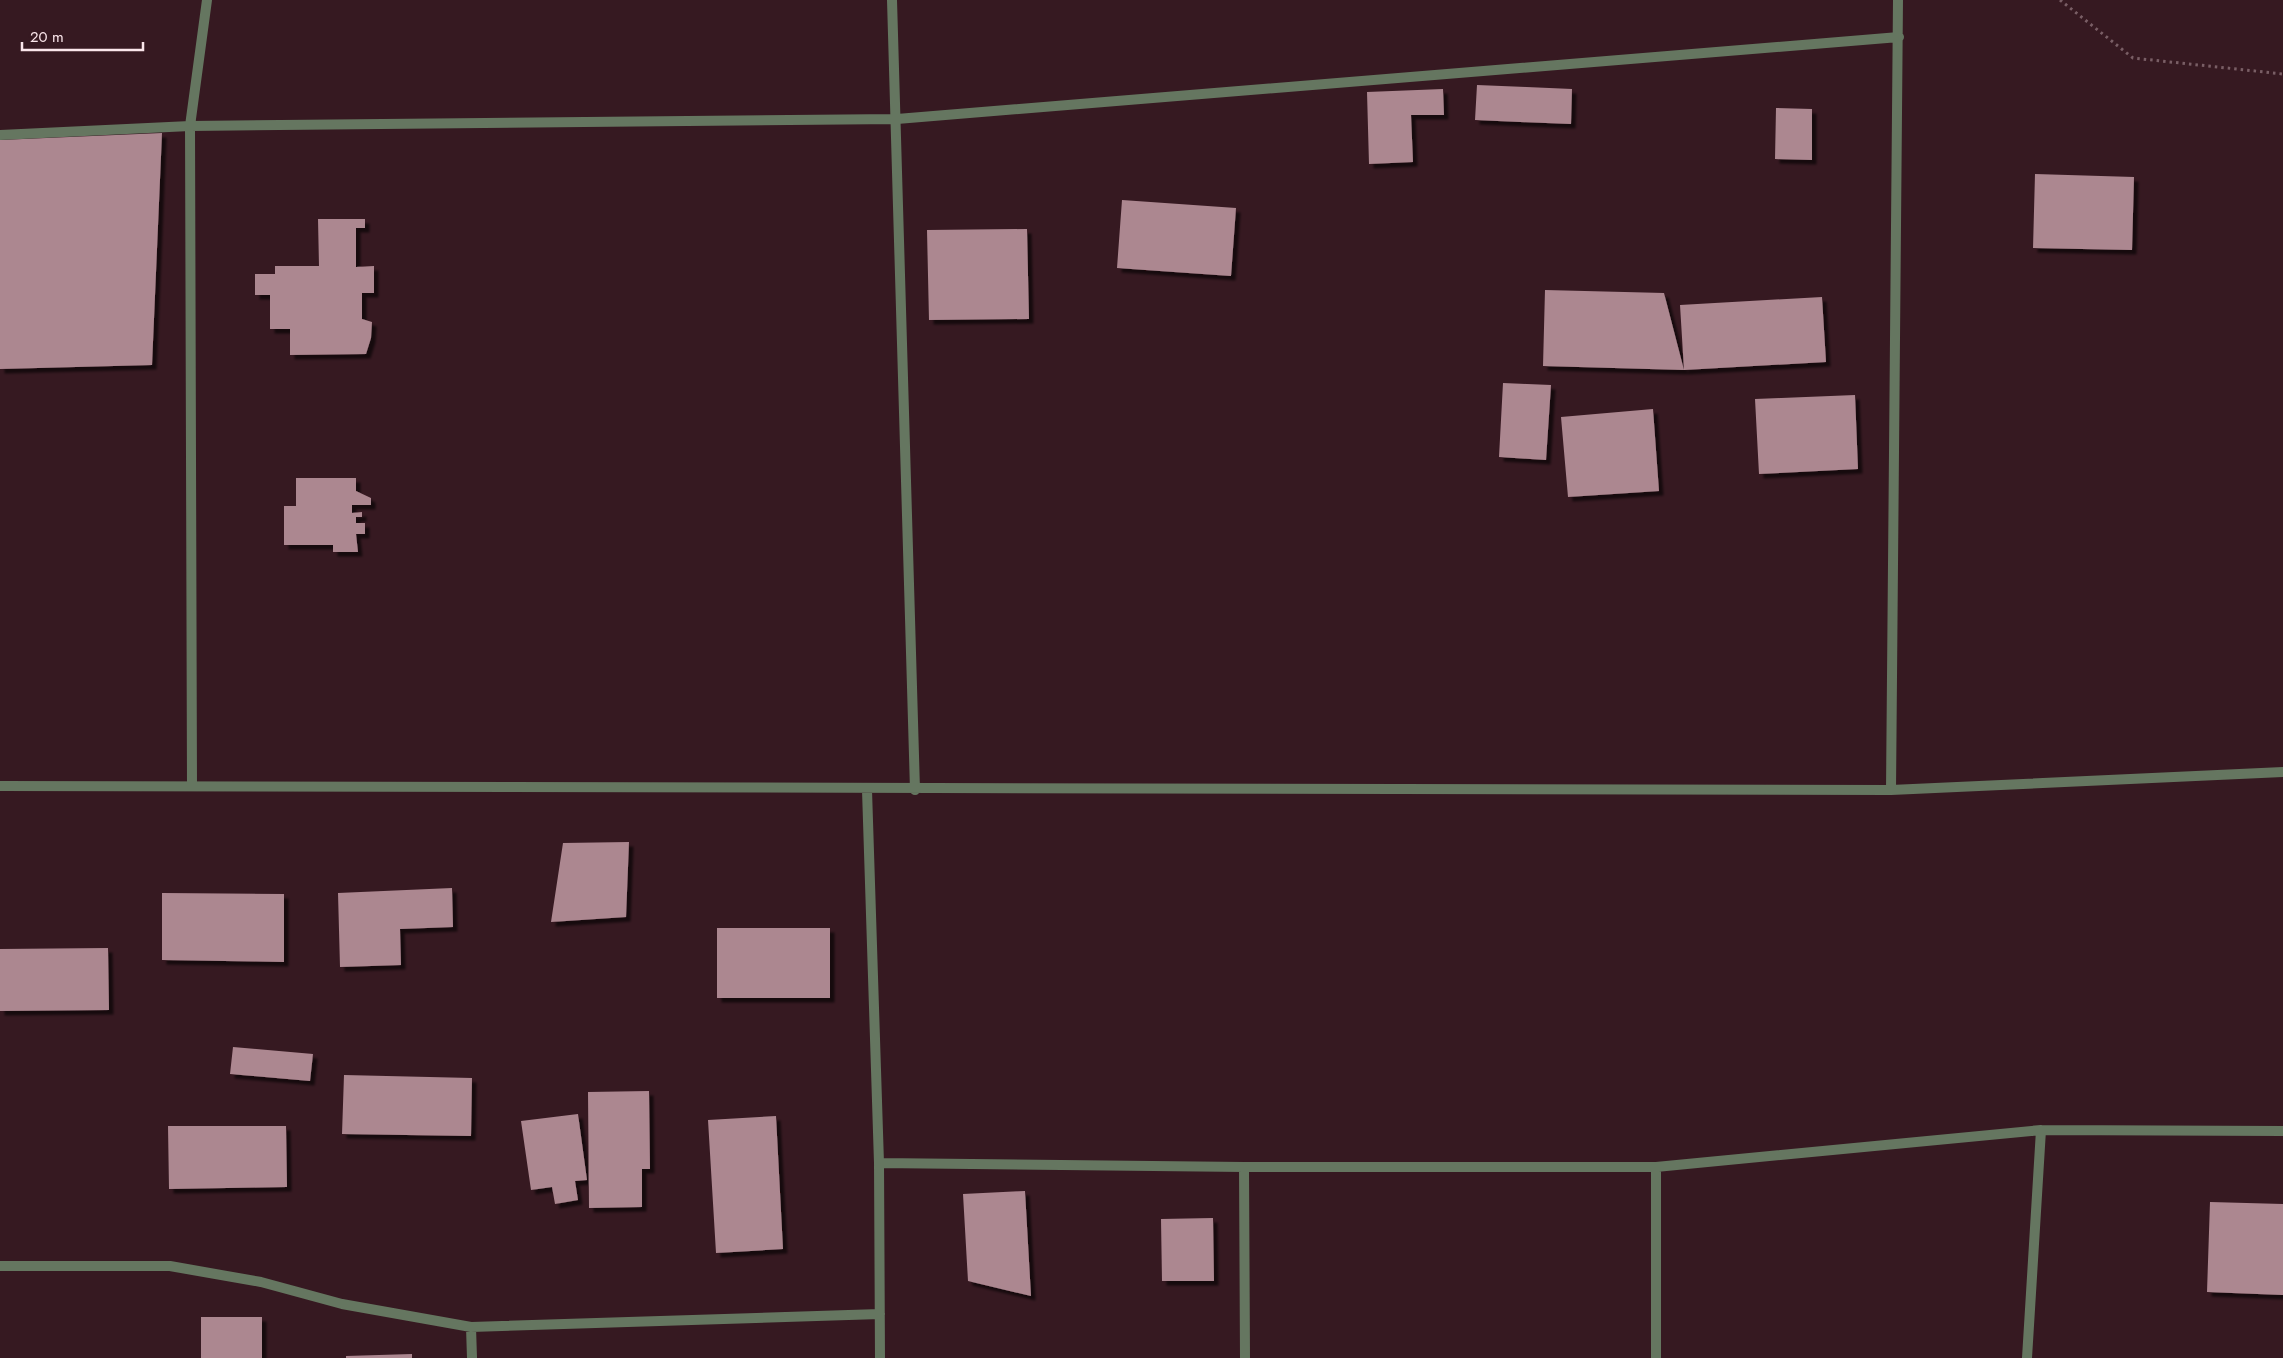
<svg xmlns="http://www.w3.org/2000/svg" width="2283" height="1358" font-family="Jost,sans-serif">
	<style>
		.building { fill: #ac8790; filter: url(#shadow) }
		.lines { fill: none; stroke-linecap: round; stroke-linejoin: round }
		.path { stroke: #795e65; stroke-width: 3; stroke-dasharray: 2.5 4; stroke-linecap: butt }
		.street { stroke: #657660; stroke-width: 10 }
	</style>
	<defs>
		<filter id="shadow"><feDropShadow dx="4.5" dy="4.5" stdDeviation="1" flood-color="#0009"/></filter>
	</defs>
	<rect width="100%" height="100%" fill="#361921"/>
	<path class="building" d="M1477,85L1572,89L1571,124L1475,120Z
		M1443,89L1444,115H1411L1413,162L1369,164L1367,92Z
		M1776,108L1812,109V160L1775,159Z
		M162,133L152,365L0,369V140Z
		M2035,174L2134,177L2132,250L2033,248Z
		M1122,200L1236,208L1231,276L1117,268Z
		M318,219H365V228H356V267L374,266V293H362V319L372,322L371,338L366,354L290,355V329H270V295H255V274H275V266H319Z
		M1027,229L1029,319L929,320L927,230Z
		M1545,290L1664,293L1684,370L1543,366Z
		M1822,297L1826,362L1684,370L1680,305Z
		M1503,383L1551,385L1546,460L1499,457Z
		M1855,395L1858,469L1759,474L1755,399Z
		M1653,409L1659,491L1568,497L1561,417Z
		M296,478H356V491L371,498V505H352V513L362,512V517H356V523H365V534H356L358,552H333V545H284V506H296Z
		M629,842L626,917L551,922L563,843Z
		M452,888L453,927L400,929L401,965L340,967L338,893Z
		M162,893L284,894V962L162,960Z
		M717,928H830V998H717Z
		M108,948L109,1010L0,1011V949Z
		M233,1047L313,1054L310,1081L230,1074Z
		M344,1075L472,1078L471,1136L342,1134Z
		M649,1091L650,1169H642V1207L589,1208L588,1092Z
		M578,1114L587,1180L575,1181L578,1200L555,1204L552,1187L531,1190L521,1121Z
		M776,1116L783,1249L716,1253L708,1120Z
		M168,1126H286L287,1187L169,1189Z
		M1025,1191L1031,1296L968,1281L963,1194Z
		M2210,1202L2283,1204V1295L2207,1292Z
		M1213,1218L1214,1281H1162L1161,1219Z
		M201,1317H262V1358H201Z
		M412,1354V1358H346V1356Z"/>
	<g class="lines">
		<path class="path" d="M2060,0L2133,58L2283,74"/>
		<path class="street" d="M892,0L915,790
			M0,135L190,126L897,119L1899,37
			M0,786L1891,790L2283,772
			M192,786L190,126L207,0
			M867,790L879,1163L880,1358
			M1891,790L1898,0
			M879,1163L1244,1167H1656L2041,1130L2283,1131
			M1244,1167L1245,1358
			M1656,1167V1358
			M0,1266H170L261,1282L342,1304L471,1327L880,1314
			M471,1327L472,1358
			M2027,1358L2041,1130"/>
	</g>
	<path d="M22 42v8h121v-8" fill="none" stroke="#fbe6eb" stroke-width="2.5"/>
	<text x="30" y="42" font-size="15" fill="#fbe6eb" stroke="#361921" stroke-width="4" paint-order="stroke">20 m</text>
</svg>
